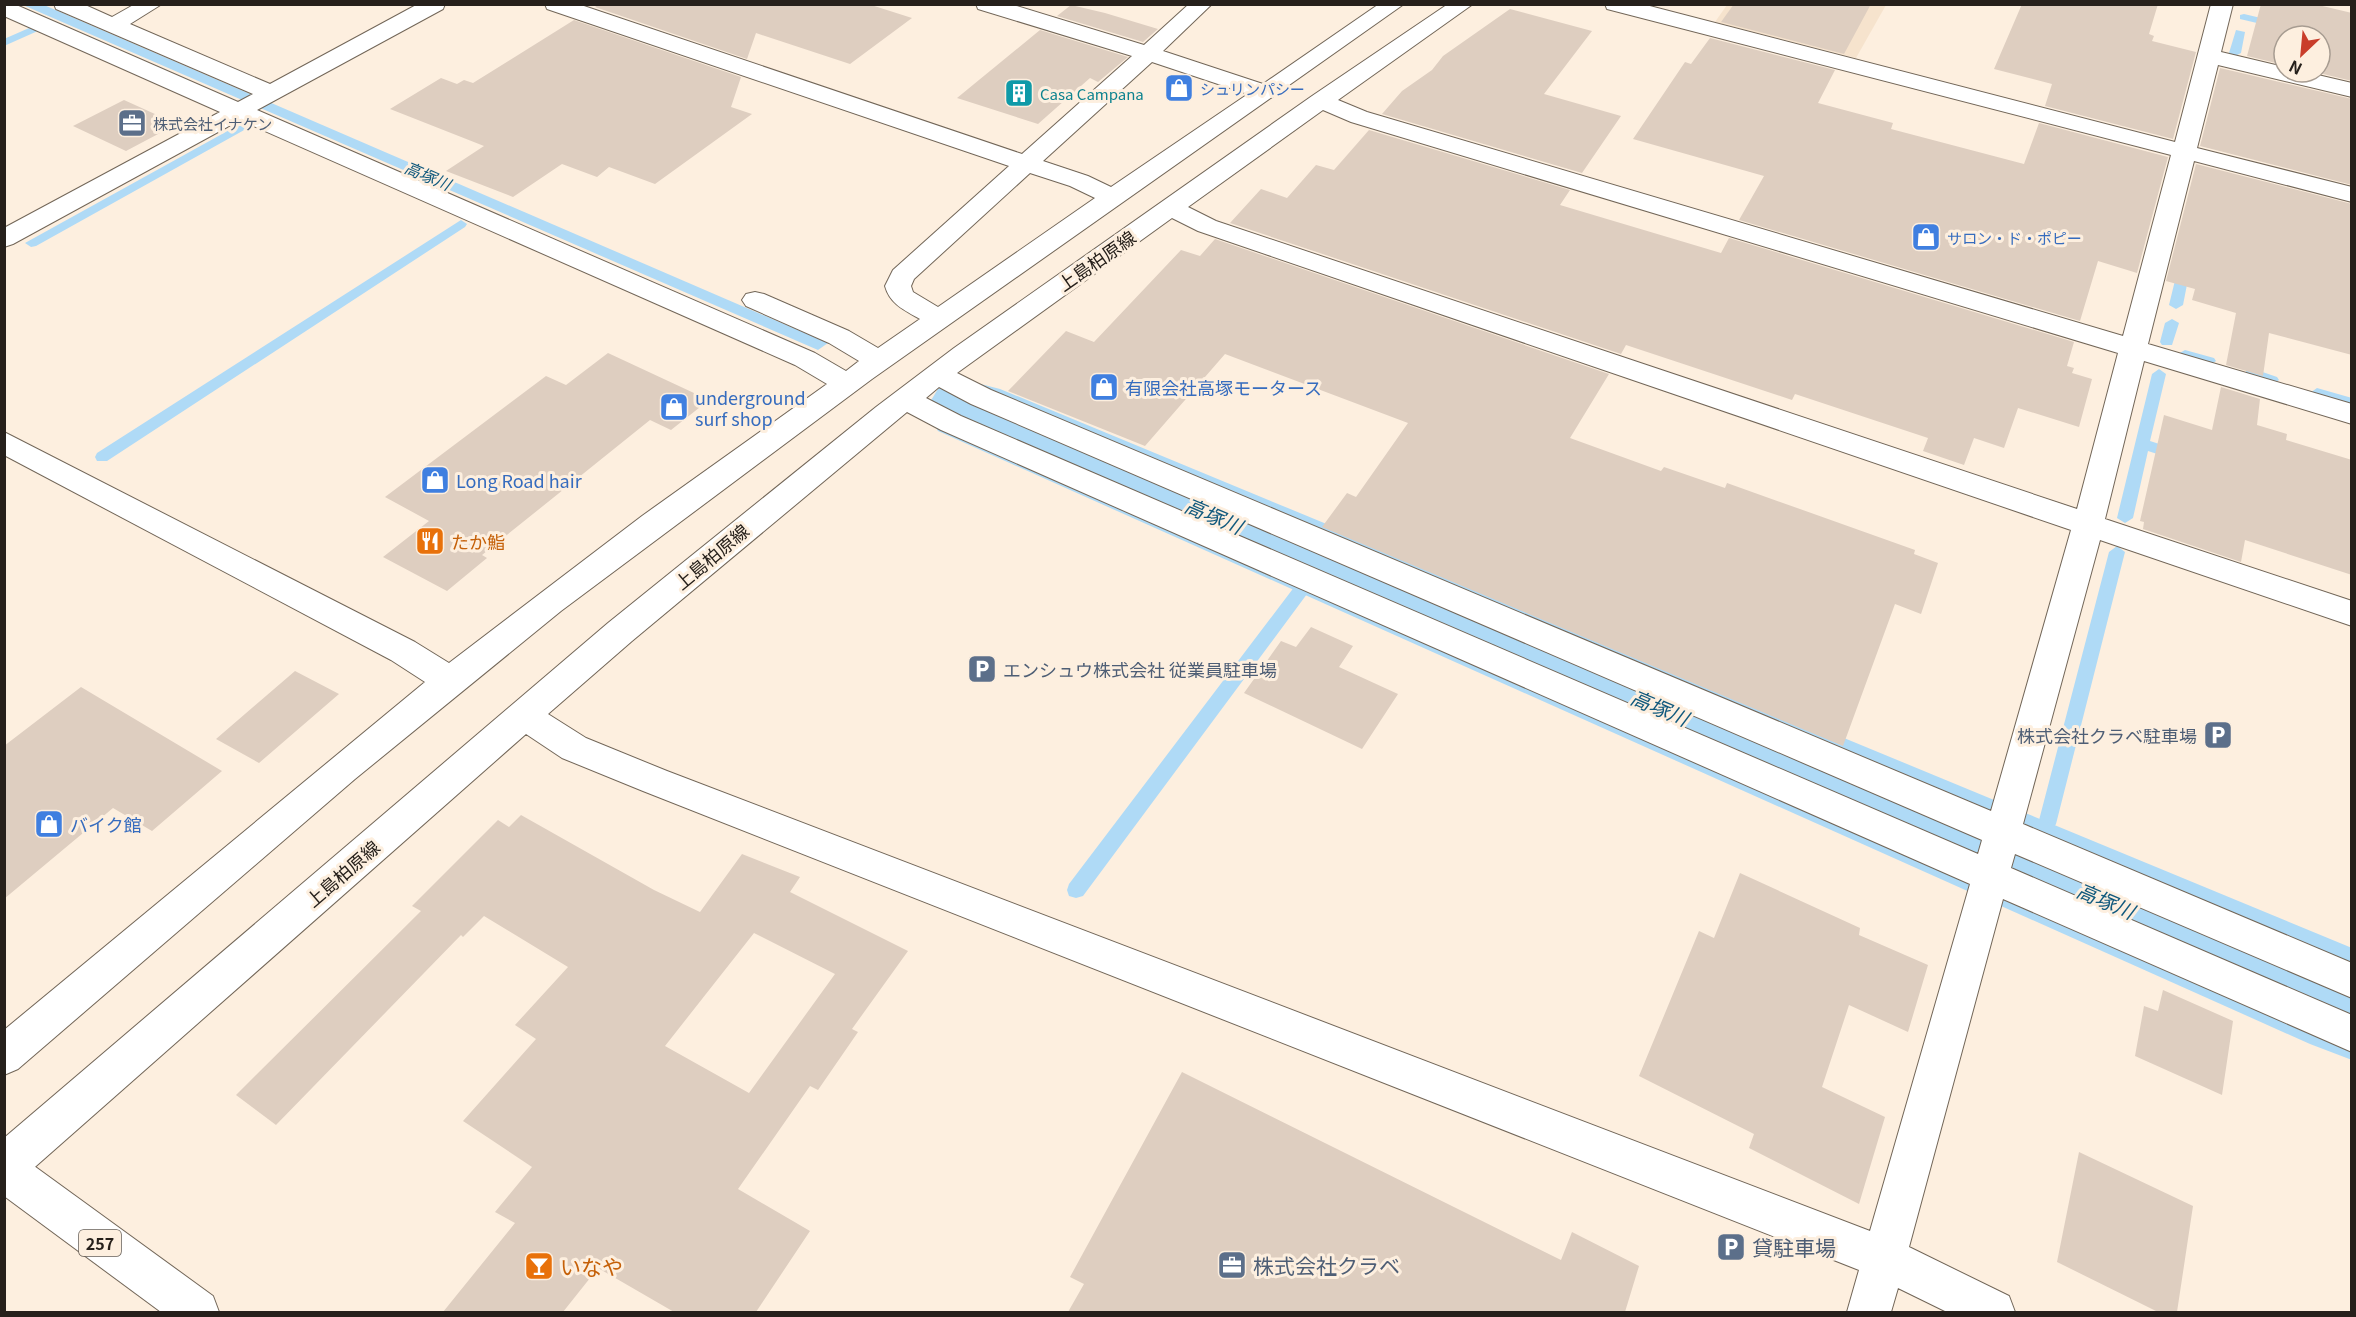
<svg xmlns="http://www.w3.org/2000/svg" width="2356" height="1317" font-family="Georgia,'Noto Sans JP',serif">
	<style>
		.built { fill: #f6e3cd }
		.water { fill: #afdaf6 }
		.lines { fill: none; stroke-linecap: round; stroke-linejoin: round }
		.stream { fill: #afdaf6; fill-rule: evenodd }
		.river { fill: #afdaf6; fill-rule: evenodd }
		.building { fill: #decec0; fill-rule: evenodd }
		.minor-casing { stroke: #726658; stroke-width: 2 }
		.highway-casing { stroke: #726658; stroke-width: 2 }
		.minor { fill: #fff; fill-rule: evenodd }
		.highway { fill: #fff; fill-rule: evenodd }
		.labels { text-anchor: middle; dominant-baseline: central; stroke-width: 6; stroke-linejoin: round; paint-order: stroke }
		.far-shop-label { font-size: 15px; fill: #366cbe; stroke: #fdefdf; text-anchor: start }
		.far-culture-label { font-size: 15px; fill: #0d838f; stroke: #fdefdf; text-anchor: start }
		.far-service-label { font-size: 15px; fill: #4e5e75; stroke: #fdefdf; text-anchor: start }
		.far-water-label { font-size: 16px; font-style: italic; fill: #11597d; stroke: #fdefdf }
		.shield { fill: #fdefdf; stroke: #665e56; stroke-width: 1.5 }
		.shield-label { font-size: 16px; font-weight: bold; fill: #26201b }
		.street-label { font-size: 18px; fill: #26201b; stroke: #fdefdf }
		.shop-label { font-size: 18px; fill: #366cbe; stroke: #fdefdf; text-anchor: start }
		.food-label { font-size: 18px; fill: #c56008; stroke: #fdefdf; text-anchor: start }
		.service-label { font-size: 18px; fill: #4e5e75; stroke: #fdefdf; text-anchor: start }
		.water-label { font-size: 20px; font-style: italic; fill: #11597d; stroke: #fdefdf }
		.near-service-label { font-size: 21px; fill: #4e5e75; stroke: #fdefdf; text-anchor: start }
		.near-food-label { font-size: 21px; fill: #c56008; stroke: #fdefdf; text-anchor: start }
	</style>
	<rect width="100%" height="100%" fill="#fdefdf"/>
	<path class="built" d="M1727,5H1886L1856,58L1715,22Z"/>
	<path class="water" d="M23,5H44L828,343L818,350Z"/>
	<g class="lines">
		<path class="stream" d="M2244,14L2282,23L2283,25L2278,28L2240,19V15Z
			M36,25L41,28L40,30L4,46V39Z
			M2236,30L2245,32L2241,53L2235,56L2229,53Z
			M242,123L246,125V129L36,246L31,247L25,243Z
			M461,220L467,224L465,227L107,461H97L95,457L97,453Z
			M2185,260L2191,264L2183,305L2176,309L2169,305L2179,264Z
			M2172,319L2179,323L2172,345H2162L2160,342L2165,323Z
			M2185,350L2214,358L2216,361L2209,366L2180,357L2178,354Z
			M2251,368L2277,377L2279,380L2272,385L2246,376V370Z
			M2159,369L2166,374L2150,441L2181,451L2183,455L2176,460L2148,451L2133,518L2125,523L2117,518L2152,374Z
			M2317,388L2352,398V408L2312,396L2310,393Z
			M2117,546L2125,552L2056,824L2053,829L2047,832L2041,829L2038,824L2109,552Z
			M1321,556L1329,562L1322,573H1310L1308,569C1312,563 1314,558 1321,556Z
			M1301,584L1309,590L1307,594L1083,896L1076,898L1069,896L1067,890L1069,884L1295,586Z
			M2037,852L2043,854L2046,860L2040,876L2034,878L2028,876L2025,870L2031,854Z"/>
		<path class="river" d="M969,381L1000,389L2352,948V1060L2310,1044L938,431L925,410L938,389Z"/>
	</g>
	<path class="building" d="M599,4H868L912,18L850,64L756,33L747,59L595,7Z
		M1734,4H1871L1844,54L1721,22Z
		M2022,4H2158L2149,34L2154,36L2152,41L2196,52L2173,139L2045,106L2052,84L1994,69Z
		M2261,4H2314L2352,13V81L2315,72H2320V36H2284V65L2247,56Z
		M1071,5L1105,13L1158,29L1143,42L1057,16Z
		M1510,9L1592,31L1544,94L1621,116L1582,173L1382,114L1402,91L1432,70L1443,56Z
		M574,20L741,77L731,107L752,114L655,184L609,167L597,177L562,164L513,197L446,171L484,146L390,109L441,78L457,84L464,80L473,83Z
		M1040,30L1128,57L1098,82L1090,78L1038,124L957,98Z
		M1710,38L1835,70L1818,103L1893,123L1891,129L2024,164L2039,123L2168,157L2137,273L2098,261L2080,321L1739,220L1764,176L1633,139L1685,62L1691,64Z
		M2220,68L2352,99V185L2200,146Z
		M124,100L177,124L126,151L73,126Z
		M1369,130L1570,190L1560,205L1721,253L1729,238L2074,342L2067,366L2074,368L2072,373L2092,379L2079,427L2018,408L2004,448L1974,438L1964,465L1923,451L1928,438L1795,394L1792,400L1626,345L1621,354L1230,223L1261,189L1287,198L1316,165L1334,170Z
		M2196,164L2352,204V355L2269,333L2263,376L2226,365L2236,313L2192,300L2195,289L2166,281Z
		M1215,239L1609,374L1570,438L1661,471L1664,467L1725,488L1727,483L1915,550L1914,554L1938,563L1921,614L1895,604L1843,746L1322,527L1347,493L1356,497L1408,423L1225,354L1145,446L1008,391L1066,331L1094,342L1181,250L1200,256Z
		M608,353L709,400L671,430L650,420L482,555L487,558L447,591L383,557L429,521L385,497L546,376L566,385Z
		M2221,387L2260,399L2257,425L2287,434L2286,440L2352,460V575L2245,540L2241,562L2143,529L2144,522L2140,521L2164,415L2212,430Z
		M1311,627L1353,646L1339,667L1398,694L1362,749L1244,693L1281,641L1296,647Z
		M295,671L339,694L259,763L216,739Z
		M81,687L222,771L152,831L113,808L4,899V746Z
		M521,815L654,890L700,912L742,854L800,877L790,892L908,951L852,1029L858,1032L818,1090L810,1086L738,1189L810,1231L756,1312H674L598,1268L563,1312H443L515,1223L495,1212L532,1167L463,1121L536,1039L515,1025L568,967L484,916L463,937L461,935L276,1125L236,1095L421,911L412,906L498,820L509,827ZM754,933L835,974L749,1093L665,1046Z
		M1740,873L1860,928L1859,935L1928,965L1908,1032L1849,1005L1822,1087L1885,1117L1859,1204L1749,1148L1754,1134L1639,1076L1699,931L1714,938Z
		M2163,990L2233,1021L2222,1095L2135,1056L2144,1006L2158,1011Z
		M1182,1072L1561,1260L1572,1232L1639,1266L1625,1312H1068L1084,1284L1070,1277Z
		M2079,1152L2193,1206L2177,1312H2158L2057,1262Z"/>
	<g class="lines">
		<g class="minor-casing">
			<path id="minor" d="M4,4H14L238,102L253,94L56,9L54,4H83L112,17L135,4H162L130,24L270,84L418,4H445L443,9L257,110L815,353L846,371L859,361L829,343L746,306L742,300L746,294L755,292L764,294L849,331L878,348L920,319C904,310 890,304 885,286L893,270L1009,166L547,9L545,4H578L1022,154L1132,56L978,9L976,4H1010L1144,45L1189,4H1212L1163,51L1263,84L1379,4H1404L872,379L561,611L355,779L18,1069L4,1075V1030L425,682L391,660L4,455V432L415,642L449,663L642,516L827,384L795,365L240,120L13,244L4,247V228L220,112L4,16ZM1152,62L1248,94L1111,187L1088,176L1043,161ZM1030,173L1070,186L1095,198L938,307L913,292L911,286L914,279Z
				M1448,4H1473L1338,100L1367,112L2123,336L2171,155L1607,9L1605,4H1642L2175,142L2211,4H2233L2221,52L2284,67V72H2305L2352,83V97L2218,65L2197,148L2352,187V202L2194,161L2148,344L2352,404V424L2144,361L2105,519L2352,601V626L2100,540L2023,824L2352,963V998L2015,854L2011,868L2352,1015V1052L2003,899L1909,1247L2009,1296L2015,1312H1947L1898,1288L1891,1312H1847L1859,1270L643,791L562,758L526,734L19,1181L4,1187V1138L608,623L876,407L954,348L1312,96ZM1323,110L1351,122L2118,353L2077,509L1216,221L1188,207ZM1172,218L1198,231L2071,530L1991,811L991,390L957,373ZM939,387L971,404L1982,840L1978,854L961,416L926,398ZM907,412L941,430L1970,884L1870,1231L667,771L586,738L548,714L632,641Z"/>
		</g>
		<g class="highway-casing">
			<path id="highway" d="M4,1149L19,1155L213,1296L219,1312H161L4,1196Z"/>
		</g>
		<use href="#minor" class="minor"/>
		<use href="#highway" class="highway"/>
	</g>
	<defs>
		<g id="shop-square" transform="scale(1.5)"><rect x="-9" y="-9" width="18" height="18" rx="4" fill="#3f7fe0" stroke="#fdefdf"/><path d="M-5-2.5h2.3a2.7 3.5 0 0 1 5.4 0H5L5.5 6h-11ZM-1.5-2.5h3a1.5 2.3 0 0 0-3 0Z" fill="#fff"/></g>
		<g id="building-square" transform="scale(1.5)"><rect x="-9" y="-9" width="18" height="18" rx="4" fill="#0f9aa8" stroke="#fdefdf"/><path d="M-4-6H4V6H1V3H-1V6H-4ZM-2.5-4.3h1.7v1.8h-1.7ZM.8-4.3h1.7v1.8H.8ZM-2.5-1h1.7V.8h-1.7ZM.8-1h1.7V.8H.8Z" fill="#fff"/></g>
		<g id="office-square" transform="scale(1.5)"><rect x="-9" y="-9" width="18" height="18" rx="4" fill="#5c6f8a" stroke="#fdefdf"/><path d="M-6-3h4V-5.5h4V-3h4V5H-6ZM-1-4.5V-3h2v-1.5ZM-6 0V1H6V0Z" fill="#fff"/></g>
		<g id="restaurant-square" transform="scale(1.5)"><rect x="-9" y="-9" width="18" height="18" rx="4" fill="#e8710a" stroke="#fdefdf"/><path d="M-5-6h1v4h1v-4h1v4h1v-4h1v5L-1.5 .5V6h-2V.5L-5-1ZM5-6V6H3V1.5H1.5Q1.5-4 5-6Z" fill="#fff"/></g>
		<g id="parking-square" transform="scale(1.5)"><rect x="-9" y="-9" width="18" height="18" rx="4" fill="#5c6f8a" stroke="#fdefdf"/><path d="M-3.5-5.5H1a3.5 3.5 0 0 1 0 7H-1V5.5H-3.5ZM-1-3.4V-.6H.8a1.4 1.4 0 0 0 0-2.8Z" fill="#fff"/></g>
		<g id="bar-square" transform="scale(1.5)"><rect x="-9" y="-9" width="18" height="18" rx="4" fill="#e8710a" stroke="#fdefdf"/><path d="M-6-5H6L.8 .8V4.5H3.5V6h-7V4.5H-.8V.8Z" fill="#fff"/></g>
	</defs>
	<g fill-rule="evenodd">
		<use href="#shop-square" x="1179" y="88"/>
		<use href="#building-square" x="1019" y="93"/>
		<use href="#office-square" x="132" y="123"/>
		<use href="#shop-square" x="1926" y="237"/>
		<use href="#shop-square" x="1104" y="387"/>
		<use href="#shop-square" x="674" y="407"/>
		<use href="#shop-square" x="435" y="480"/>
		<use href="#restaurant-square" x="430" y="541"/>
		<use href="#parking-square" x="982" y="669"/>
		<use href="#parking-square" x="2218" y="735"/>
		<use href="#shop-square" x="49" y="824"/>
		<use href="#parking-square" x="1731" y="1247"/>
		<use href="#office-square" x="1232" y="1265"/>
		<use href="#bar-square" x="539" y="1266"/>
	</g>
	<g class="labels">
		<g class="far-shop-label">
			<text x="1200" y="88">シュリンパシー</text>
			<text x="1947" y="237">サロン・ド・ポピー</text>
		</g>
		<g class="far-culture-label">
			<text x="1040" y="93">Casa Campana</text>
		</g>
		<g class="far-service-label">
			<text x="153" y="123">株式会社イナケン</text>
		</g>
		<g class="far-water-label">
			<text transform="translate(428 175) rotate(23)">高塚川</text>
		</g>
		<rect class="shield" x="79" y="1230" width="42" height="26" rx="4.5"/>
		<g class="shield-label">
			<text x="100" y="1243">257</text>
		</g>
		<g class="street-label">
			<text transform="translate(1096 260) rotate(-35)">上島柏原線</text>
			<text transform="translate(711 556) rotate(-40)">上島柏原線</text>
			<text transform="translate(342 873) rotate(-41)">上島柏原線</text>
		</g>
		<g class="shop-label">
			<text x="1125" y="387">有限会社高塚モータース</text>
			<text x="695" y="397">underground<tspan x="695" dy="21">surf shop</tspan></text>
			<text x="456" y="480">Long Road hair</text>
			<text x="70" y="824">バイク館</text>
		</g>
		<g class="food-label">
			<text x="451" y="541">たか鮨</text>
		</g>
		<g class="service-label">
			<text x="1003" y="669">エンシュウ株式会社 従業員駐車場</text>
			<text x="2197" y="735" text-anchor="end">株式会社クラベ駐車場</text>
		</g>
		<g class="water-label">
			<text transform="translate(1214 515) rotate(23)">高塚川</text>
			<text transform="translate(1660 707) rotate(23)">高塚川</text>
			<text transform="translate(2106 900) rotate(23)">高塚川</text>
		</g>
		<g class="near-service-label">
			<text x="1752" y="1247">貸駐車場</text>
			<text x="1253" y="1265">株式会社クラベ</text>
		</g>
		<g class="near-food-label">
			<text x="560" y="1266">いなや</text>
		</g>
	</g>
	<rect width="2356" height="1317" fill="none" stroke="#26201b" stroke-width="12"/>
	<g transform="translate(2302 54) rotate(206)"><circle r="28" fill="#fdefdf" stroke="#a79c91" stroke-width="1.5"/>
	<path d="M0-4.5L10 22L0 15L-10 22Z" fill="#c93d2a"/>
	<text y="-9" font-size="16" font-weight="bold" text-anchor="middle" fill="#26201b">N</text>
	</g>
</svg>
